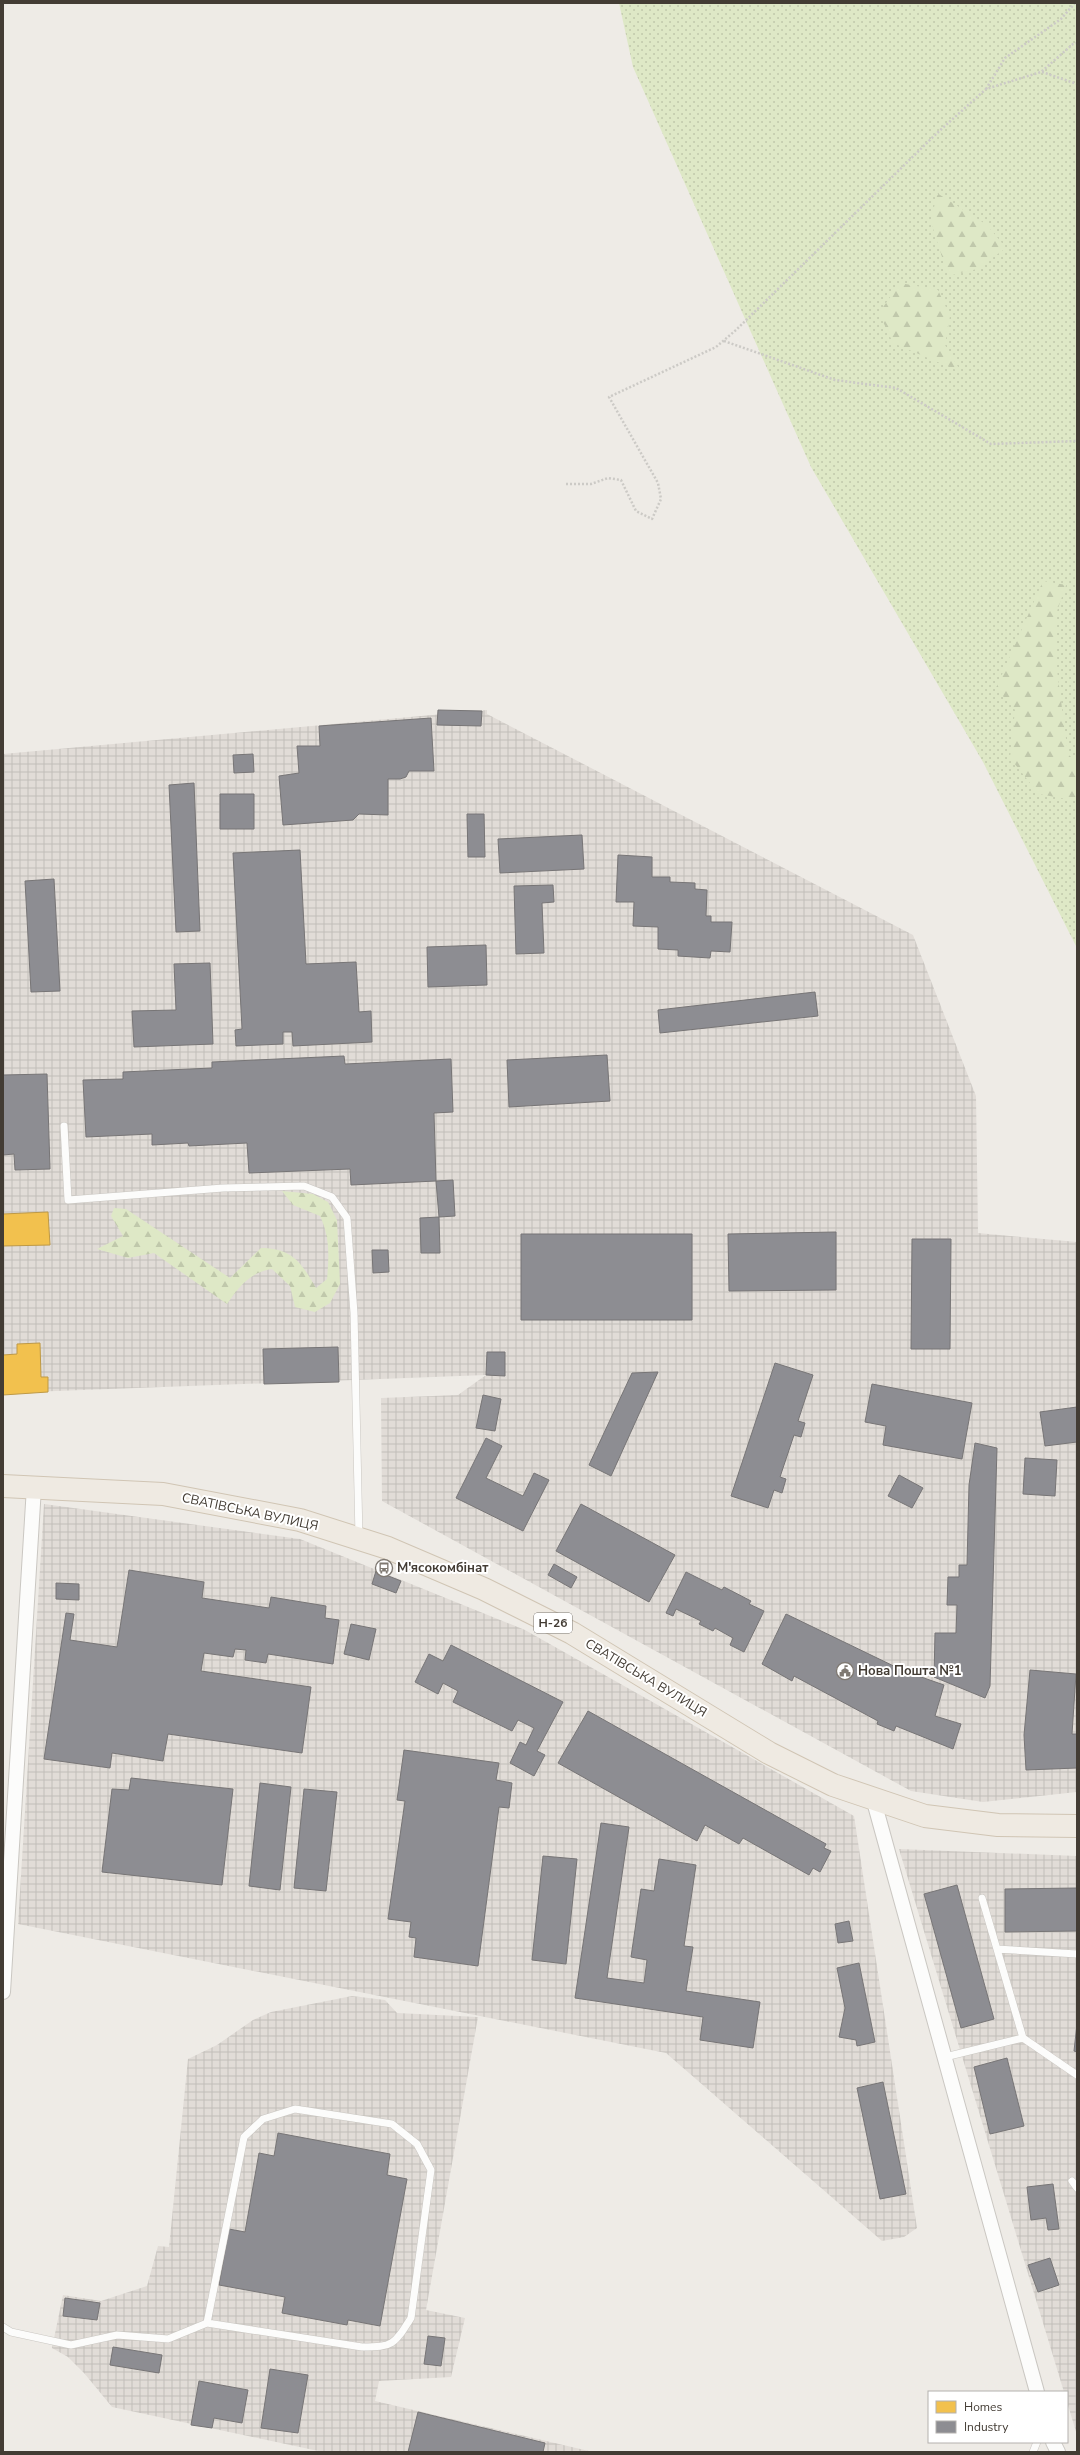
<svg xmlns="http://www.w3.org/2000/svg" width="1080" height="2455" font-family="'Nunito Sans',sans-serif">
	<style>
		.industrial { fill: url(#industrial-grid) }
		.green { fill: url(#green-dots) }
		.forest { fill: url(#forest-firs) }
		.homes { fill: #f2c14e; stroke: #be9946 }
		.industry { fill: #8d8d92; stroke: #777576 }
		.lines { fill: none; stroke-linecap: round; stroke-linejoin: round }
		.lane-casing { stroke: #cac7c2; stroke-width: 8 }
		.street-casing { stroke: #cac7c2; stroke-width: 16 }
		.primary-casing { stroke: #d0c5b4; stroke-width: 24 }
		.path { stroke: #cccac6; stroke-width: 2.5; stroke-dasharray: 2 2; stroke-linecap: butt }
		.lane { stroke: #fcfcfb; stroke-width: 7 }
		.street { stroke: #fcfcfb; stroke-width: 14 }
		.primary { stroke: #efeae2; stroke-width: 22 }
		.labels { text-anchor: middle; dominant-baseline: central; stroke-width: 4; stroke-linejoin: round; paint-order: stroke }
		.shield { fill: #fff; stroke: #7b7671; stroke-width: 1 }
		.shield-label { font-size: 12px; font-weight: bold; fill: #433c34 }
		.street-label { font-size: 13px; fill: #433c34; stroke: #fff }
		.poi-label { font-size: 13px; font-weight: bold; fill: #433c34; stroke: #fff; text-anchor: start }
	</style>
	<defs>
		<pattern id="industrial-grid" width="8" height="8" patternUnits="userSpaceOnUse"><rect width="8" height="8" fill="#e1dcd7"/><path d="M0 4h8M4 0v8" fill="none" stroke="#c2beb9"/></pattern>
		<pattern id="green-dots" width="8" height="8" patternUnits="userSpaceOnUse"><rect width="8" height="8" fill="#dee8c6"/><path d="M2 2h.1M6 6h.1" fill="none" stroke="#c0c8ab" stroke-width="1.8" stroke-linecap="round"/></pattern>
		<pattern id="forest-firs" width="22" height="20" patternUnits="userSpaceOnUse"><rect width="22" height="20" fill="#dee8c6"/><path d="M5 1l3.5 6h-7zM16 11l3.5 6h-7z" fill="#c0c8ab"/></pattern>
	</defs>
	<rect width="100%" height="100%" fill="#eeebe6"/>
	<path class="industrial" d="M487,710V714L913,935L976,1096L978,1233L1077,1242V1792L983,1802L911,1791L382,1501L381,1398L458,1395L486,1375L3,1393V754Z
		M44,1504L300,1539L525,1630L854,1816L917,2228L904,2237L882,2241L666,2053L18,1924Z
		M899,1849L1077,1856V2435L1067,2402V2392H1064Z
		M352,1996L385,2000L397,2013L478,2017L426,2310L465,2318L451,2377L379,2381L375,2401L593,2452H323L112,2407L84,2373L68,2357L52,2348L63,2295L101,2301L147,2286L158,2246L169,2247L188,2059L217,2045L253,2020L271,2012Z"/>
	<path class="green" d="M619,3H1077V948L983,762L811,467L633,67Z"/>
	<path class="forest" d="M937,193L987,225L1006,248L977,269L948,276L931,222Z
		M900,283L938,290L950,316L945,345L961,372L893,343L879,313Z
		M1043,581L1066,585L1055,617V655L1068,754L1077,763V801L1039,794L1010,758L1015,710L996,688Z
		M282,1191L313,1194L328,1202L337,1220L340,1284L330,1303L315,1312L295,1307L290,1286L272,1269C250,1272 239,1287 227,1304L154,1253L128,1258L97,1249L123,1236L111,1216L114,1208L126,1209L230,1278L261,1248C293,1248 302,1264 316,1288L327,1279C329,1256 330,1237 320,1216L293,1205Z"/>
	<path class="homes" d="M48,1212L50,1245L3,1246V1214Z
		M40,1343L41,1377H48V1392L3,1395V1355L17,1354V1344Z"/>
	<path class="industry" d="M438,710L482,711L481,726L437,725Z
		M431,718L434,771H409L406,777L400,779H388V815L359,814L353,820L283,825L279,776L299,773L297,746H320L319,726Z
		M253,754L254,772L234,773L233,755Z
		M194,783L200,931L176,932L169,785Z
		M220,794H254V829H220Z
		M467,814H484L485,857H468Z
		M582,835L584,869L500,873L498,839Z
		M300,850L306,964L356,962L359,1012L371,1011L372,1042L293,1046L292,1032H283V1044L236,1046L235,1030L242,1029L233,853Z
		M618,855L652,857V877H670V882L695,883V889L707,890L706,916H711V922H732L730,952L711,951L710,958L678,956V950L658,949V927L633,926L634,902H616Z
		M54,879L60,991L31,992L25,881Z
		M553,885L554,902L542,903L544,953L516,954L514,886Z
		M486,945L487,985L428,987L427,947Z
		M210,963L213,1044L134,1047L132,1011L176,1010L174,964Z
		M815,992L818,1016L660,1033L658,1010Z
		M607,1055L610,1101L509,1107L507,1060Z
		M344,1056L345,1064L451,1059L453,1112L434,1113L436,1181L351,1185L350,1169L249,1173L247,1143L189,1146L188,1143L152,1145V1134L86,1137L83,1080L123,1079V1072L212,1068V1062Z
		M47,1074L50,1169L15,1170L14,1154L3,1155V1075Z
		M453,1180L455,1216L439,1217L436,1181Z
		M439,1217L440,1253H421L420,1218Z
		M836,1232V1290L729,1291L728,1234Z
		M521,1234H692V1320H521Z
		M912,1239H951L950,1349H911Z
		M372,1250H388L389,1272L373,1273Z
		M338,1347L339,1382L264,1384L263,1349Z
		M487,1352H505V1376L486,1375Z
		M775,1363L813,1375L798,1421L805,1423L801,1437L794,1435L780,1477L786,1479L782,1493L774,1490L768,1508L731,1496Z
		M658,1372L611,1476L589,1465L632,1373Z
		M872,1384L972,1403L962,1459L883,1445L886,1426L865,1422Z
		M483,1395L501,1399L495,1431L476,1428Z
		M1077,1407V1442L1045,1446L1040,1412Z
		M486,1438L502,1446L486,1478L523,1496L534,1473L549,1480L523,1531L456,1498Z
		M975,1443L997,1448L990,1686L985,1698L934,1677L935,1633H956L957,1605H947L948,1577H959V1565H967L969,1485Z
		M1025,1458L1057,1460L1055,1496L1023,1494Z
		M899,1475L923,1488L912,1508L888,1496Z
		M581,1504L675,1555L649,1602L556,1551Z
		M554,1564L577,1577L571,1588L548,1575Z
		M129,1570L204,1582L202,1598L269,1608L271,1597L326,1606L325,1618L339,1620L333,1664L268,1654L266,1663L245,1660L246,1650L235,1649L233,1657L204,1653L201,1671L311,1687L302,1753L168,1734L163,1761L112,1753L110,1768L44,1759L66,1613L74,1614L70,1640L117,1647Z
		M376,1571L401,1581L396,1593L372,1584Z
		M686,1572L722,1590L724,1587L751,1601L749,1604L764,1611L744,1652L730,1645L733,1638L715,1628L713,1631L699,1624L701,1621L676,1609L673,1616L666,1613Z
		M56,1583L79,1584V1600L56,1599Z
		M786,1614L904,1671L944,1685L935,1716L961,1724L953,1749L896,1726L894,1731L877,1724L878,1721L794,1676L792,1681L762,1664Z
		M351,1624L376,1629L369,1660L344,1654Z
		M451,1645L563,1702L537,1751L545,1755L534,1776L510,1763L520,1742L526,1745L534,1728L518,1720L512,1731L453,1702L458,1691L443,1683L438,1694L415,1682L429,1654L443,1661Z
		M1030,1670L1076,1674L1072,1734H1077V1768L1026,1770L1024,1735Z
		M588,1711L826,1844L824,1848L831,1851L820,1872L813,1868L809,1875L743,1838L739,1844L705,1825L697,1841L558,1763Z
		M404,1750L499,1763L496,1780L512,1783L509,1808L499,1807L478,1966L414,1957L416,1938L409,1937L411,1922L388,1919L405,1801L397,1800Z
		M131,1778L233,1789L222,1885L102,1872L112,1789L129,1790Z
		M260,1783L291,1787L280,1890L249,1886Z
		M304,1789L337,1792L326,1891L294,1888Z
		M601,1823L629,1827L607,1978L644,1983L647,1960L631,1957L641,1889L654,1891L659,1859L696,1865L684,1946L693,1947L686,1991L760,2002L753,2048L700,2040L703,2017L575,1998Z
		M543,1856L577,1859L566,1964L532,1960Z
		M957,1885L994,2019L961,2028L924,1894Z
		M1077,1888V1931L1005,1932V1889Z
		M849,1921L853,1941L838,1943L835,1924Z
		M859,1963L875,2042L857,2046L856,2040L839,2037L845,2008L837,1968Z
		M1077,2024V2052L1074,2051Z
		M1007,2058L1024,2126L990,2134L974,2067Z
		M883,2082L906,2194L880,2199L857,2088Z
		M278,2133L390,2154L387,2175L407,2179L380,2326L348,2320L347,2325L282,2313L285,2297L219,2285L229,2229L245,2232L259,2153L274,2156Z
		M1053,2184L1059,2229L1048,2230L1046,2218L1031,2220L1027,2187Z
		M1050,2258L1059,2285L1038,2292L1028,2265Z
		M65,2298L100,2303L97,2320L63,2316Z
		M428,2336L445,2338L441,2366L424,2364Z
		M113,2347L162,2355L159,2373L110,2365Z
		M270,2369L308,2375L298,2433L261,2428Z
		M199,2381L248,2390L242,2423L214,2418L212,2428L191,2425Z
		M418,2412L545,2443L543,2452H408Z"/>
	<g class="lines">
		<g class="lane-casing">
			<path id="lane" d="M64,1126L68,1200L223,1188L304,1186L332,1197L347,1218L354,1313L359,1537
				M997,1949L1077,1954
				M1023,2038L1077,2075
				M945,2057L1023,2038L982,1898
				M1072,2181L1077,2188
				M3,2327L11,2332L71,2345L117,2335L168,2339L207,2323L362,2347C393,2347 394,2345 411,2318L431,2170L417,2144L392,2124L295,2109L263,2119L244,2137L207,2323
				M1033,2452L1037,2442"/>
		</g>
		<g class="street-casing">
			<path id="street" d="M873,1798L1037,2392
				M3,1992L34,1487
				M1053,2442L1058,2452"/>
		</g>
		<g class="primary-casing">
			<path id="primary" d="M3,1486L163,1494L300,1520L388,1548L484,1589L572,1633L769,1753L833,1785L925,1816L998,1825L1077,1826"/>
		</g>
		<path class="path" d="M1042,72L1077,84
			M986,89L1005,58L1061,19L1075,3
			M724,341L835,380L896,388L991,444L1077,441
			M566,484H591L608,478L621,480L636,511L652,519L661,499L658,483L609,397L716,347L736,330L936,134L986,89L1041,72L1073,44L1077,43"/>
		<use href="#lane" class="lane"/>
		<use href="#street" class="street"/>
		<use href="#primary" class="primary"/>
	</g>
	<defs>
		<g id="bus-ring" transform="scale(0.9)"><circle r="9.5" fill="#fff" stroke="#7f7972" stroke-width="1.5"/><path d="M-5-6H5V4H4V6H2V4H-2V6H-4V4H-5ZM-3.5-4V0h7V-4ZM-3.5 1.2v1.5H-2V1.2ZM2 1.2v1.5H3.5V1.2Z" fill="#7f7972"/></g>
		<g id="civic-ring" transform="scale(0.9)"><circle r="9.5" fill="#fff" stroke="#7f7972" stroke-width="1.5"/><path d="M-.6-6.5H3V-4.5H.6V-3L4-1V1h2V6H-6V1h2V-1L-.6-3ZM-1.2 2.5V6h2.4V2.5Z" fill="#7f7972"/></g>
	</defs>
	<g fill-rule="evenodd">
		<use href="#bus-ring" x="384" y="1568"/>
		<use href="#civic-ring" x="845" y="1671"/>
	</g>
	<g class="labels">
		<rect class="shield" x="534" y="1613" width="38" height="20" rx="3"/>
		<g class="shield-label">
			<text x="553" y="1623">Н-26</text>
		</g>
		<g class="street-label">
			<text transform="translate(250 1512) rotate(12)">СВАТІВСЬКА ВУЛИЦЯ</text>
			<text transform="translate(646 1678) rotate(31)">СВАТІВСЬКА ВУЛИЦЯ</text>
		</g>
		<g class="poi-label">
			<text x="397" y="1568">М'ясокомбінат</text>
			<text x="858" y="1671">Нова Пошта №1</text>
		</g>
	</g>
	<rect width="1080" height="2455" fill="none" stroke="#433c34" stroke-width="8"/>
	<rect x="928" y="2391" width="140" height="52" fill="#ffffff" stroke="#b4b1ae"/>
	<rect x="936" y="2401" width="20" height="12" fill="#f2c14e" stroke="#b4b1ae"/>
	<text x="964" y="2411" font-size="12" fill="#433c34">Homes</text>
	<rect x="936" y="2421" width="20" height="12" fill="#8d8d92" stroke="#b4b1ae"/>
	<text x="964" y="2431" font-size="12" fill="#433c34">Industry</text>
</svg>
